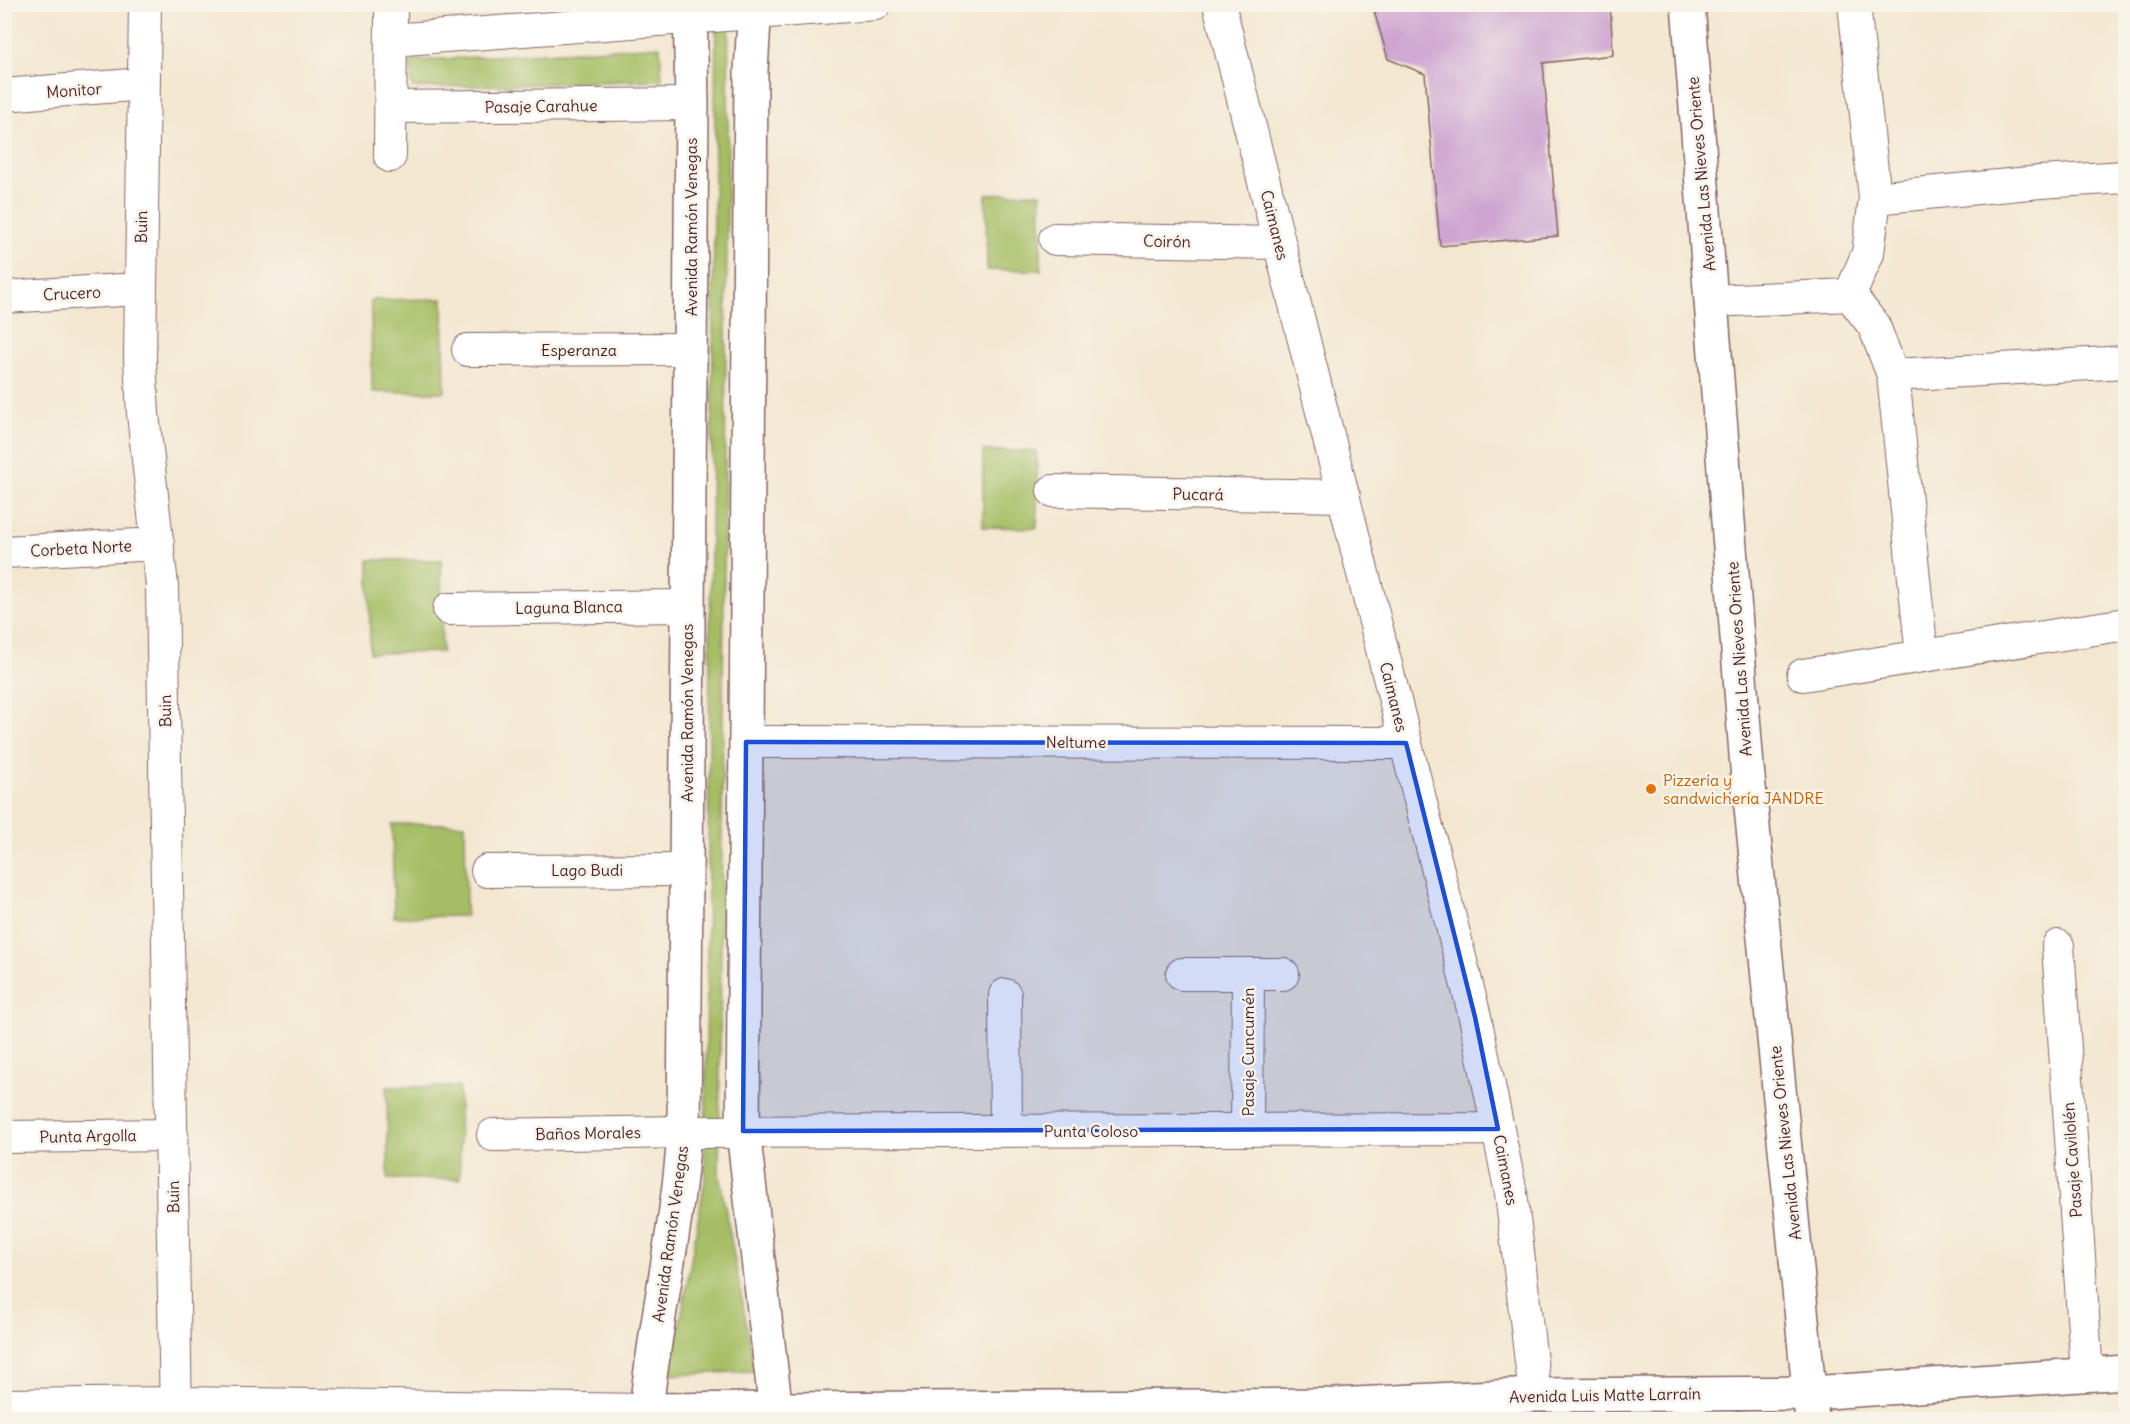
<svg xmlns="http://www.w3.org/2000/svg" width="2130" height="1424" font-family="Delius,sans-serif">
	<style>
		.green { fill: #a5be63; stroke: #786e47; stroke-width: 1.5 }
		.building { fill: #cea5d2 }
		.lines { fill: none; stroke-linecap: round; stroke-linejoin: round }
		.minor-casing { stroke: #856565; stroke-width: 34 }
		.tertiary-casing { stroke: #856565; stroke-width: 36 }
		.minor { stroke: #fff; stroke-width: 32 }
		.tertiary { stroke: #fff; stroke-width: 33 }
		.marked { fill: #1d4ed8; fill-opacity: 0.2; stroke: #1d4ed8; stroke-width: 4.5; stroke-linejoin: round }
		.food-dot { fill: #e8710a; stroke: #f7f3e8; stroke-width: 2 }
		.labels { text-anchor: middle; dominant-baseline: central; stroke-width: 5; stroke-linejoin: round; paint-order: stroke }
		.street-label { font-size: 16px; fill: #4a1f2b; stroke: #f7f3e8 }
		.food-label { font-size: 16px; fill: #c56008; stroke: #f7f3e8; text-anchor: start }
	</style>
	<rect width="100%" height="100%" fill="#f7f3e8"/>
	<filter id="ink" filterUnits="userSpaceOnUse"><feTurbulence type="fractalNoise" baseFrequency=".0167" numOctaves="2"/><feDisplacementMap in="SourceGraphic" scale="12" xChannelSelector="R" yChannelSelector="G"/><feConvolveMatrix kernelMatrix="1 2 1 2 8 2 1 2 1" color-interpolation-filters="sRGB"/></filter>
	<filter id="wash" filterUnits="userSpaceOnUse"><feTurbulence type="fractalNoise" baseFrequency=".008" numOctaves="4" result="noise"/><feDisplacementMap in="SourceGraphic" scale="24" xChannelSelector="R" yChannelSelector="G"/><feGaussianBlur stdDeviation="1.35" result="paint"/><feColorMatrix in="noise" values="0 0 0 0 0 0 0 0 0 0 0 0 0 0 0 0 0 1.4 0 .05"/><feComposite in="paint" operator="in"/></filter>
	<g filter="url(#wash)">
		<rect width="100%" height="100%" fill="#f3e7d0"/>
		<path class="green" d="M729,4L719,1174L755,1371L671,1375L705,1180L716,5Z
			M660,46L662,80L412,88L410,61Z
			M1041,193V270H987L986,194Z
			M443,299L445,392H372L371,300Z
			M983,451H1037V528L983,527Z
			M369,560H441L442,652L370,653Z
			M392,824H465L466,916L394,917Z
			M387,1087H459L460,1179H388Z"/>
		<g id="blocks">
			<path class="building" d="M1372,4H1610L1613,55L1543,63L1558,236L1440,246L1425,74L1388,59Z"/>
		</g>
	</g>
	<g filter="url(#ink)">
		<use href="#blocks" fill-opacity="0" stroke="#856565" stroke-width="1.5"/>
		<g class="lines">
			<g class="minor-casing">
				<path id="minor" d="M145,4L140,359L143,414L162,586L176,1420
					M1219,4L1475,1017L1511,1193L1535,1395
					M391,40L875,4
					M4,95L144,84
					M391,107L692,104
					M390,156L391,6
					M1875,198L2040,182L2126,177
					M1055,239L1279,243
					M1850,295L1874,326L1893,375L1922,656
					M1850,295L1868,253L1875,198L1854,4
					M4,297L139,289
					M1711,301L1850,295
					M468,350L690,349
					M1893,375L2126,362
					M1053,491L1344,496
					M4,552L158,544
					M449,609L688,606
					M1803,675L2126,624
					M746,742L1406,743
					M487,871L686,870
					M2058,946L2087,1375
					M1182,974H1283
					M1005,995L1006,1131
					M1247,1130L1248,974
					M493,1135L684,1132L1498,1129
					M4,1137L172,1135
					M4,1405L177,1403L646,1410"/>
			</g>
			<g class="tertiary-casing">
				<path id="tertiary" d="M755,4L751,71L743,1131L777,1420
					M1688,4L1747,767L1812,1420
					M646,1410L1335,1405L1535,1395L1811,1393L2126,1372
					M645,1420C654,1323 678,1229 684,1132L692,104L690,4"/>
			</g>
			<use href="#minor" class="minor"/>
			<use href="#tertiary" class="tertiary"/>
		</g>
	</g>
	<path class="marked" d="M746,742L1406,743L1475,1017L1498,1129L743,1131Z"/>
	<circle class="food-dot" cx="1651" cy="789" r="6"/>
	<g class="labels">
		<g class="street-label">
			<text transform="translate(74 90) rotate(-4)">Monitor</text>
			<text transform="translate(541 106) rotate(-1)">Pasaje Carahue</text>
			<text transform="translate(1701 174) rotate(-95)">Avenida Las Nieves Oriente</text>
			<text transform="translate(1275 225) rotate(76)">Caimanes</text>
			<text transform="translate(141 227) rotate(-89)">Buin</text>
			<text transform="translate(691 227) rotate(-90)">Avenida Ramón Venegas</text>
			<text transform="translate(1167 241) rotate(1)">Coirón</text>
			<text transform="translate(72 293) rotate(-3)">Crucero</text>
			<text x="579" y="350">Esperanza</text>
			<text transform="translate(1198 494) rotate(1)">Pucará</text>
			<text transform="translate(81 548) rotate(-3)">Corbeta Norte</text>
			<text transform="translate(569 607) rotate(-1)">Laguna Blanca</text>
			<text transform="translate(1739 659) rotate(-94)">Avenida Las Nieves Oriente</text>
			<text transform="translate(1394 697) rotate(76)">Caimanes</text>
			<text transform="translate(165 711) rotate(-91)">Buin</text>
			<text transform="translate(687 713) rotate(-90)">Avenida Ramón Venegas</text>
			<text x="1076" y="742">Neltume</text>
			<text x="587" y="870">Lago Budi</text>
			<text transform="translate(1248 1052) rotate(-90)">Pasaje Cuncumén</text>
			<text x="1091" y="1131">Punta Coloso</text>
			<text transform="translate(588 1133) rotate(-1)">Baños Morales</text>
			<text transform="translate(88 1136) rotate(-1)">Punta Argolla</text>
			<text transform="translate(1785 1143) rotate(-96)">Avenida Las Nieves Oriente</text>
			<text transform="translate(2072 1160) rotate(-94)">Pasaje Cavilolén</text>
			<text transform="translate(1506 1170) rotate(79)">Caimanes</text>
			<text transform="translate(173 1197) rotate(-91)">Buin</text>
			<text transform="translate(670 1234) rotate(-82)">Avenida Ramón Venegas</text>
			<text transform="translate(1605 1395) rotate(-1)">Avenida Luis Matte Larraín</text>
		</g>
		<g class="food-label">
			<text x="1663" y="780">Pizzería y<tspan x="1663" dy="18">sandwichería JANDRE</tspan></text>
		</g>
	</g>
	<rect width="2130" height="1424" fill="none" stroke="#f7f3e8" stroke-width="24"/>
</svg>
